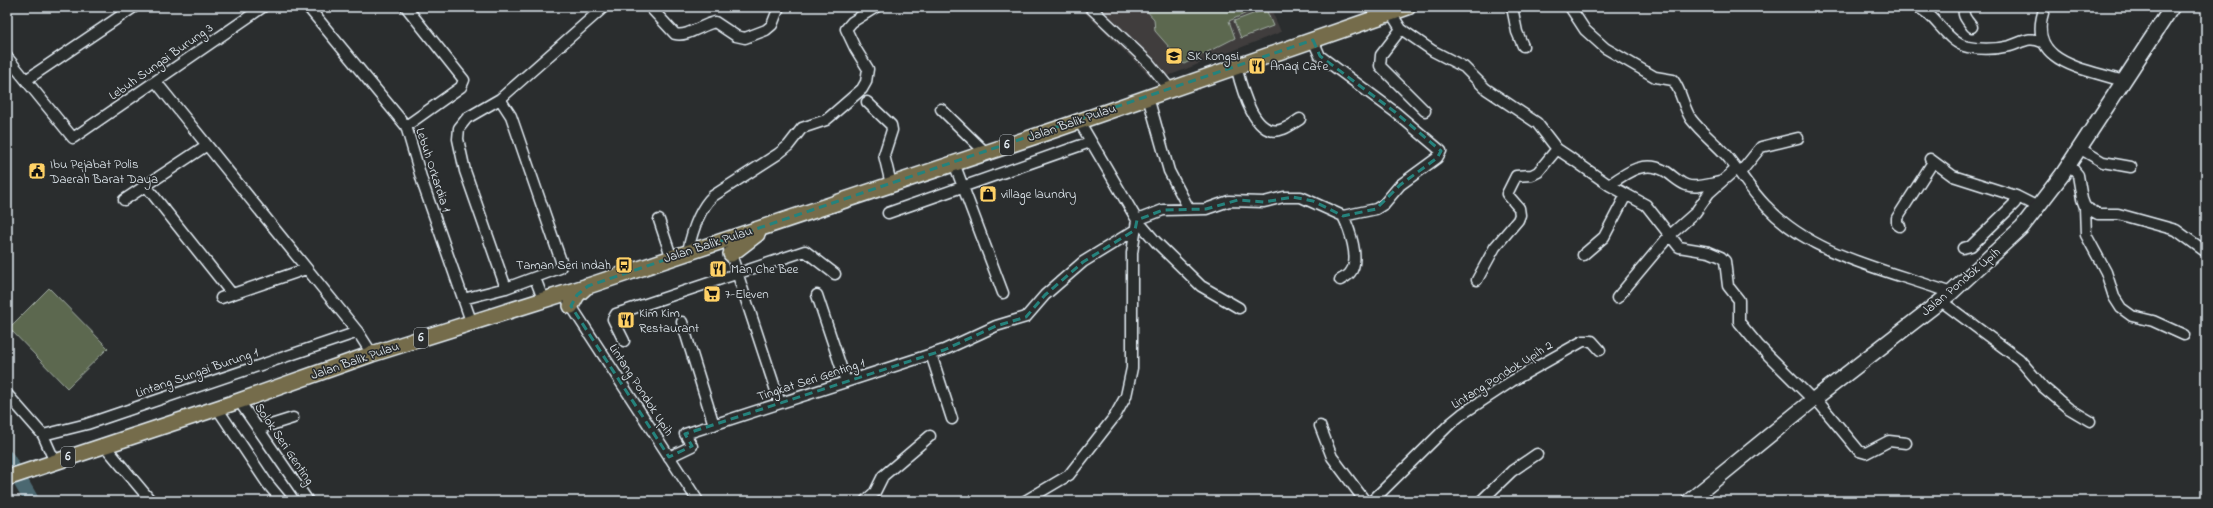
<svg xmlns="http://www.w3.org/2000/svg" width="2213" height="508" font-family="'Indie Flower',sans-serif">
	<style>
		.built { fill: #403e3e }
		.green { fill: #5b6850; stroke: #a2aca4 }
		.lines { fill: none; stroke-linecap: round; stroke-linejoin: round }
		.river { stroke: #4c6871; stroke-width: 15 }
		.street-casing { stroke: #e8f1f8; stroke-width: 13 }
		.secondary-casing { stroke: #e8f1f8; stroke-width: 17 }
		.primary-casing { stroke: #e8f1f8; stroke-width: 18 }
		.street { stroke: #2a2d2e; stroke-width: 10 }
		.secondary { stroke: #2a2d2e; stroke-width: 14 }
		.primary { stroke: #746c4b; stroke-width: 15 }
		.marked { fill: none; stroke: #25827c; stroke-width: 3; stroke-dasharray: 8 5; stroke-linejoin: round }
		.labels { text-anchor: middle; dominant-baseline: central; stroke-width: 3.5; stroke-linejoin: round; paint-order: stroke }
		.shield { fill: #2a2d2e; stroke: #afb6bb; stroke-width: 1 }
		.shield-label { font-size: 12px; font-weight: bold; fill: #e8f1f8 }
		.poi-label { font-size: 13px; fill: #e8f1f8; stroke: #2a2d2e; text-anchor: start }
		.street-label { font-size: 13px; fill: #e8f1f8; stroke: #2a2d2e }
	</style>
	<rect width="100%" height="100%" fill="#2a2d2e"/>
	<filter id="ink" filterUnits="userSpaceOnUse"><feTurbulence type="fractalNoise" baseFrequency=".025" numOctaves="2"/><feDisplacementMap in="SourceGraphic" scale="8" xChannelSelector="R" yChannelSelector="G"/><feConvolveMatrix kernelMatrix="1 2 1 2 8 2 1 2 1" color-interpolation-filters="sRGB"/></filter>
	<g filter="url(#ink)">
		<path class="built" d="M1079,7H1270L1281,32L1155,81Z"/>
		<path class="green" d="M1143,7H1260L1229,21L1235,38L1184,64L1155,31L1154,19Z
			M1266,9L1273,26L1241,38L1234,21Z
			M49,288L108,348L67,388L9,328Z"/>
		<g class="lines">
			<path class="river" d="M7,458L32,501"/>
			<g class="street-casing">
				<path id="street" d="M308,7L406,126L423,184L471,321
					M406,7L464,80L461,87L406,126
					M650,7L675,34C688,37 701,25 715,22L736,36L745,38L766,30L772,25L779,7
					M1090,7L1149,63L1170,89
					M1512,7L1517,32L1523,46
					M1570,7L1585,30L1605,48L1655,77L1673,80C1682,92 1683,107 1691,119C1701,132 1714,142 1725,154C1739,170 1750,190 1766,206C1813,257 1889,270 1951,293
					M1916,7C1936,13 1946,43 1968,47C1982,50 1997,49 2010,46C2023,42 2029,36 2042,42
					M1965,7C1961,15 1967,20 1972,27
					M2045,7C2024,63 2083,68 2123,81
					M1391,13L1401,29L1433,51L1464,67L1486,89L1537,123L1557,149L1572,159L1609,185L1646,205L1679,247L1709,252L1721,257L1725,261L1728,286L1739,300V322L1758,345L1813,400
					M1401,29L1381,55L1380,66L1425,111
					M7,57L73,138L263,7
					M1236,66C1241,86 1254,141 1283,129C1289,127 1294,123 1300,119
					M26,80L134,7
					M156,82L358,332L372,354
					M1148,97L1169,171L1189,209
					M867,102L891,125L892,130L884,155L891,184
					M941,109L985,152
					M2079,148L2103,162L2131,167
					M1930,159L1953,176L2016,196L2038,207
					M954,163L1003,293
					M2069,164L2078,175L2082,199L2085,207L2086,235L2106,272L2114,297L2121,308L2132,316L2153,321L2184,335
					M1740,173L1761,147L1798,138
					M1609,185C1626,173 1644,159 1665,171C1672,175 1678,182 1686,185C1696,189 1709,184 1720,182
					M146,186L232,294
					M124,200L207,145
					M2085,207L2098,214H2118L2176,230L2206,252
					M888,213L1090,142
					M659,220L671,256
					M1900,226L1897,224V218L1933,162
					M729,248L780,403
					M1963,248L1971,246L2010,208L2015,203L2016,196
					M688,251C692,232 699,209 713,196L778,154L788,146L802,128L826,120L832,115L862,89L866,82L868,69L855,48L846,29L852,22L876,7
					M1583,255L1604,237L1626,195
					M535,278L543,299
					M1340,280C1343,278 1348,276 1350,273C1361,260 1349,228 1343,216
					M1477,280L1495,247L1518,220L1520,215L1519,208L1507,194L1516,176L1532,175L1538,172L1557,149
					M506,288L465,171L458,139L459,128L467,118L500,99L604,7
					M817,295L846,382
					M221,298L306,269
					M1617,298L1669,236L1695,213L1709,193L1736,169
					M463,299L506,288L560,268L562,264L511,116L500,99
					M568,301L698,501
					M1941,301L2019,359L2043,387L2068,408L2090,421
					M1239,308L1201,286L1156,242L1137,220L1163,210L1206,209L1229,201L1264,202L1284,197H1301L1343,216L1376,209L1384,204L1400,185L1437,158L1441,151L1395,112L1320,56L1313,40
					M682,322L714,425
					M624,341L613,319L616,314L805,251L835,274
					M931,354L952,419
					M7,394L43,435L55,462
					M1815,398L1859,451L1866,453L1889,441L1906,443
					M239,401L308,501
					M217,408L267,483L282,501
					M1320,426L1332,457L1365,501
					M258,429L293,418
					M43,435L87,424L358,332
					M104,445L151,501
					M669,457L692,446L685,434L944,350L996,326L1026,317L1045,295L1083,262L1135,230
					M865,501L875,492L883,476L930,436
					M1025,501L1069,475L1115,416L1126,396L1132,368V253L1137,220L1079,121
					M1372,501L1451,423L1462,414L1512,381L1583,341H1592L1600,350
					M1481,501L1512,471L1537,454"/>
			</g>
			<g class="secondary-casing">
				<path id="secondary" d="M1689,501L1813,400L1951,293L2022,227L2062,175L2172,7"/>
			</g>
			<g class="primary-casing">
				<path id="primary" d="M731,254L757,234
					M571,306L577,295L587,286
					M7,478L239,401L372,354L588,286L1060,128L1408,7"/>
			</g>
			<use href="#street" class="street"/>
			<use href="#secondary" class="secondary"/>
			<use href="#primary" class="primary"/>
		</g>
	</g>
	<path class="marked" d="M1313,40L1320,56L1395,112L1441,151L1437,158L1400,185L1376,209L1343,216L1313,201L1293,197L1264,202L1238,200L1206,209L1163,210L1137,220L1135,230L1083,262L1045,295L1026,317L996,326L944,350L685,434L692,446L669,457L571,306L577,295L588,286Z"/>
	<defs>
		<g id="school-square" transform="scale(0.9)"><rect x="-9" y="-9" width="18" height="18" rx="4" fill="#ffd166" stroke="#2a2d2e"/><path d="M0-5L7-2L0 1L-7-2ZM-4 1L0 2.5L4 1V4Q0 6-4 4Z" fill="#111"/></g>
		<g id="restaurant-square" transform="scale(0.9)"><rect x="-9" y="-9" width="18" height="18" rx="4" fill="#ffd166" stroke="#2a2d2e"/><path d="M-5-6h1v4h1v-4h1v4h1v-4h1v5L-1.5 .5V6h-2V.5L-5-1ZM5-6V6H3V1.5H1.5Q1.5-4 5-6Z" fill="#111"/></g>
		<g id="civic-square" transform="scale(0.9)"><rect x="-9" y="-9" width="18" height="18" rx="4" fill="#ffd166" stroke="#2a2d2e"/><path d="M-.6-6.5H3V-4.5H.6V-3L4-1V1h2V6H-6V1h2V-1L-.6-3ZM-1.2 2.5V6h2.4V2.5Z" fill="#111"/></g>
		<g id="shop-square" transform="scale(0.9)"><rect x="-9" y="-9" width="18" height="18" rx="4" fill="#ffd166" stroke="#2a2d2e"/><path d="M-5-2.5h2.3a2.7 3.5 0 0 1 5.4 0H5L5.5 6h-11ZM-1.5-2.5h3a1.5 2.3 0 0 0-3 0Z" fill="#111"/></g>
		<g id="bus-square" transform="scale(0.9)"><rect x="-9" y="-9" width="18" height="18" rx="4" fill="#ffd166" stroke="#2a2d2e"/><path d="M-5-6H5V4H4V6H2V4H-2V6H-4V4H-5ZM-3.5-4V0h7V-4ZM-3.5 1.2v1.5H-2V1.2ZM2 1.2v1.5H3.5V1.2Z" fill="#111"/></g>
		<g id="supermarket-square" transform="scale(0.9)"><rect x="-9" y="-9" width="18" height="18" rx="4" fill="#ffd166" stroke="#2a2d2e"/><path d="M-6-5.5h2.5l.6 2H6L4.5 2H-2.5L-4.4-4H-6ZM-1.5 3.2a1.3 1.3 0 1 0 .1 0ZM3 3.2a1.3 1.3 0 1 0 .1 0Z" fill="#111"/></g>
	</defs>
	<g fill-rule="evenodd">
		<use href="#school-square" x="1174" y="56"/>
		<use href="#restaurant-square" x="1257" y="66"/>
		<use href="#civic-square" x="37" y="171"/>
		<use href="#shop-square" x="988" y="194"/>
		<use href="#bus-square" x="624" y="265"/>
		<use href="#restaurant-square" x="718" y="269"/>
		<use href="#supermarket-square" x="712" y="294"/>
		<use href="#restaurant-square" x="626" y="320"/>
	</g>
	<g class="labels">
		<g class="shield">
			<rect x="1000" y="135" width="14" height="20" rx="3"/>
			<rect x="414" y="328" width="14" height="20" rx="3"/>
			<rect x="61" y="447" width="14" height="20" rx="3"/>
		</g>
		<g class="shield-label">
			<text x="1007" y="145">6</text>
			<text x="421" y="338">6</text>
			<text x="68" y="457">6</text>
		</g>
		<g class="poi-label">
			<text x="1187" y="56">SK Kongsi</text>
			<text x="1270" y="66">Anaqi Cafe</text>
			<text x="50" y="164">Ibu Pejabat Polis<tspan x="50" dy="15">Daerah Barat Daya</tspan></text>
			<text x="1001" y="194">village laundry</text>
			<text x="611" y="265" text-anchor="end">Taman Seri Indah</text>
			<text x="731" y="269">Man Che Bee</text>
			<text x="725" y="294">7-Eleven</text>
			<text x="639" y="313">Kim Kim<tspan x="639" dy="15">Restaurant</tspan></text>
		</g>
		<g class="street-label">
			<text transform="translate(161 62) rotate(-35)">Lebuh Sungai Burung 3</text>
			<text transform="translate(1072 123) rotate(-19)">Jalan Balik Pulau</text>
			<text transform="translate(433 170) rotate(72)">Lebuh Orkardia 1</text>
			<text transform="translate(708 245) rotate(-18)">Jalan Balik Pulau</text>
			<text transform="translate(1961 282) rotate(-40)">Jalan Pondok Upih</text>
			<text transform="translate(355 361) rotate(-19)">Jalan Balik Pulau</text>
			<text transform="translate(197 373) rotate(-19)">Lintang Sungai Burung 1</text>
			<text transform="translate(1502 375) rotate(-32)">Lintang Pondok Upih 2</text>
			<text transform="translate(811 380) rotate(-18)">Tingkat Seri Genting 1</text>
			<text transform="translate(641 390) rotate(57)">Lintang Pondok Upih</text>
			<text transform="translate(284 444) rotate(56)">Solok Seri Genting</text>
		</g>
	</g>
	<rect width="2213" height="508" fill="none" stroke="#2a2d2e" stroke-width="24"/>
	<rect x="12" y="12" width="2189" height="484" fill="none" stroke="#e8f1f8" stroke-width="1.5" filter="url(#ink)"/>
</svg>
